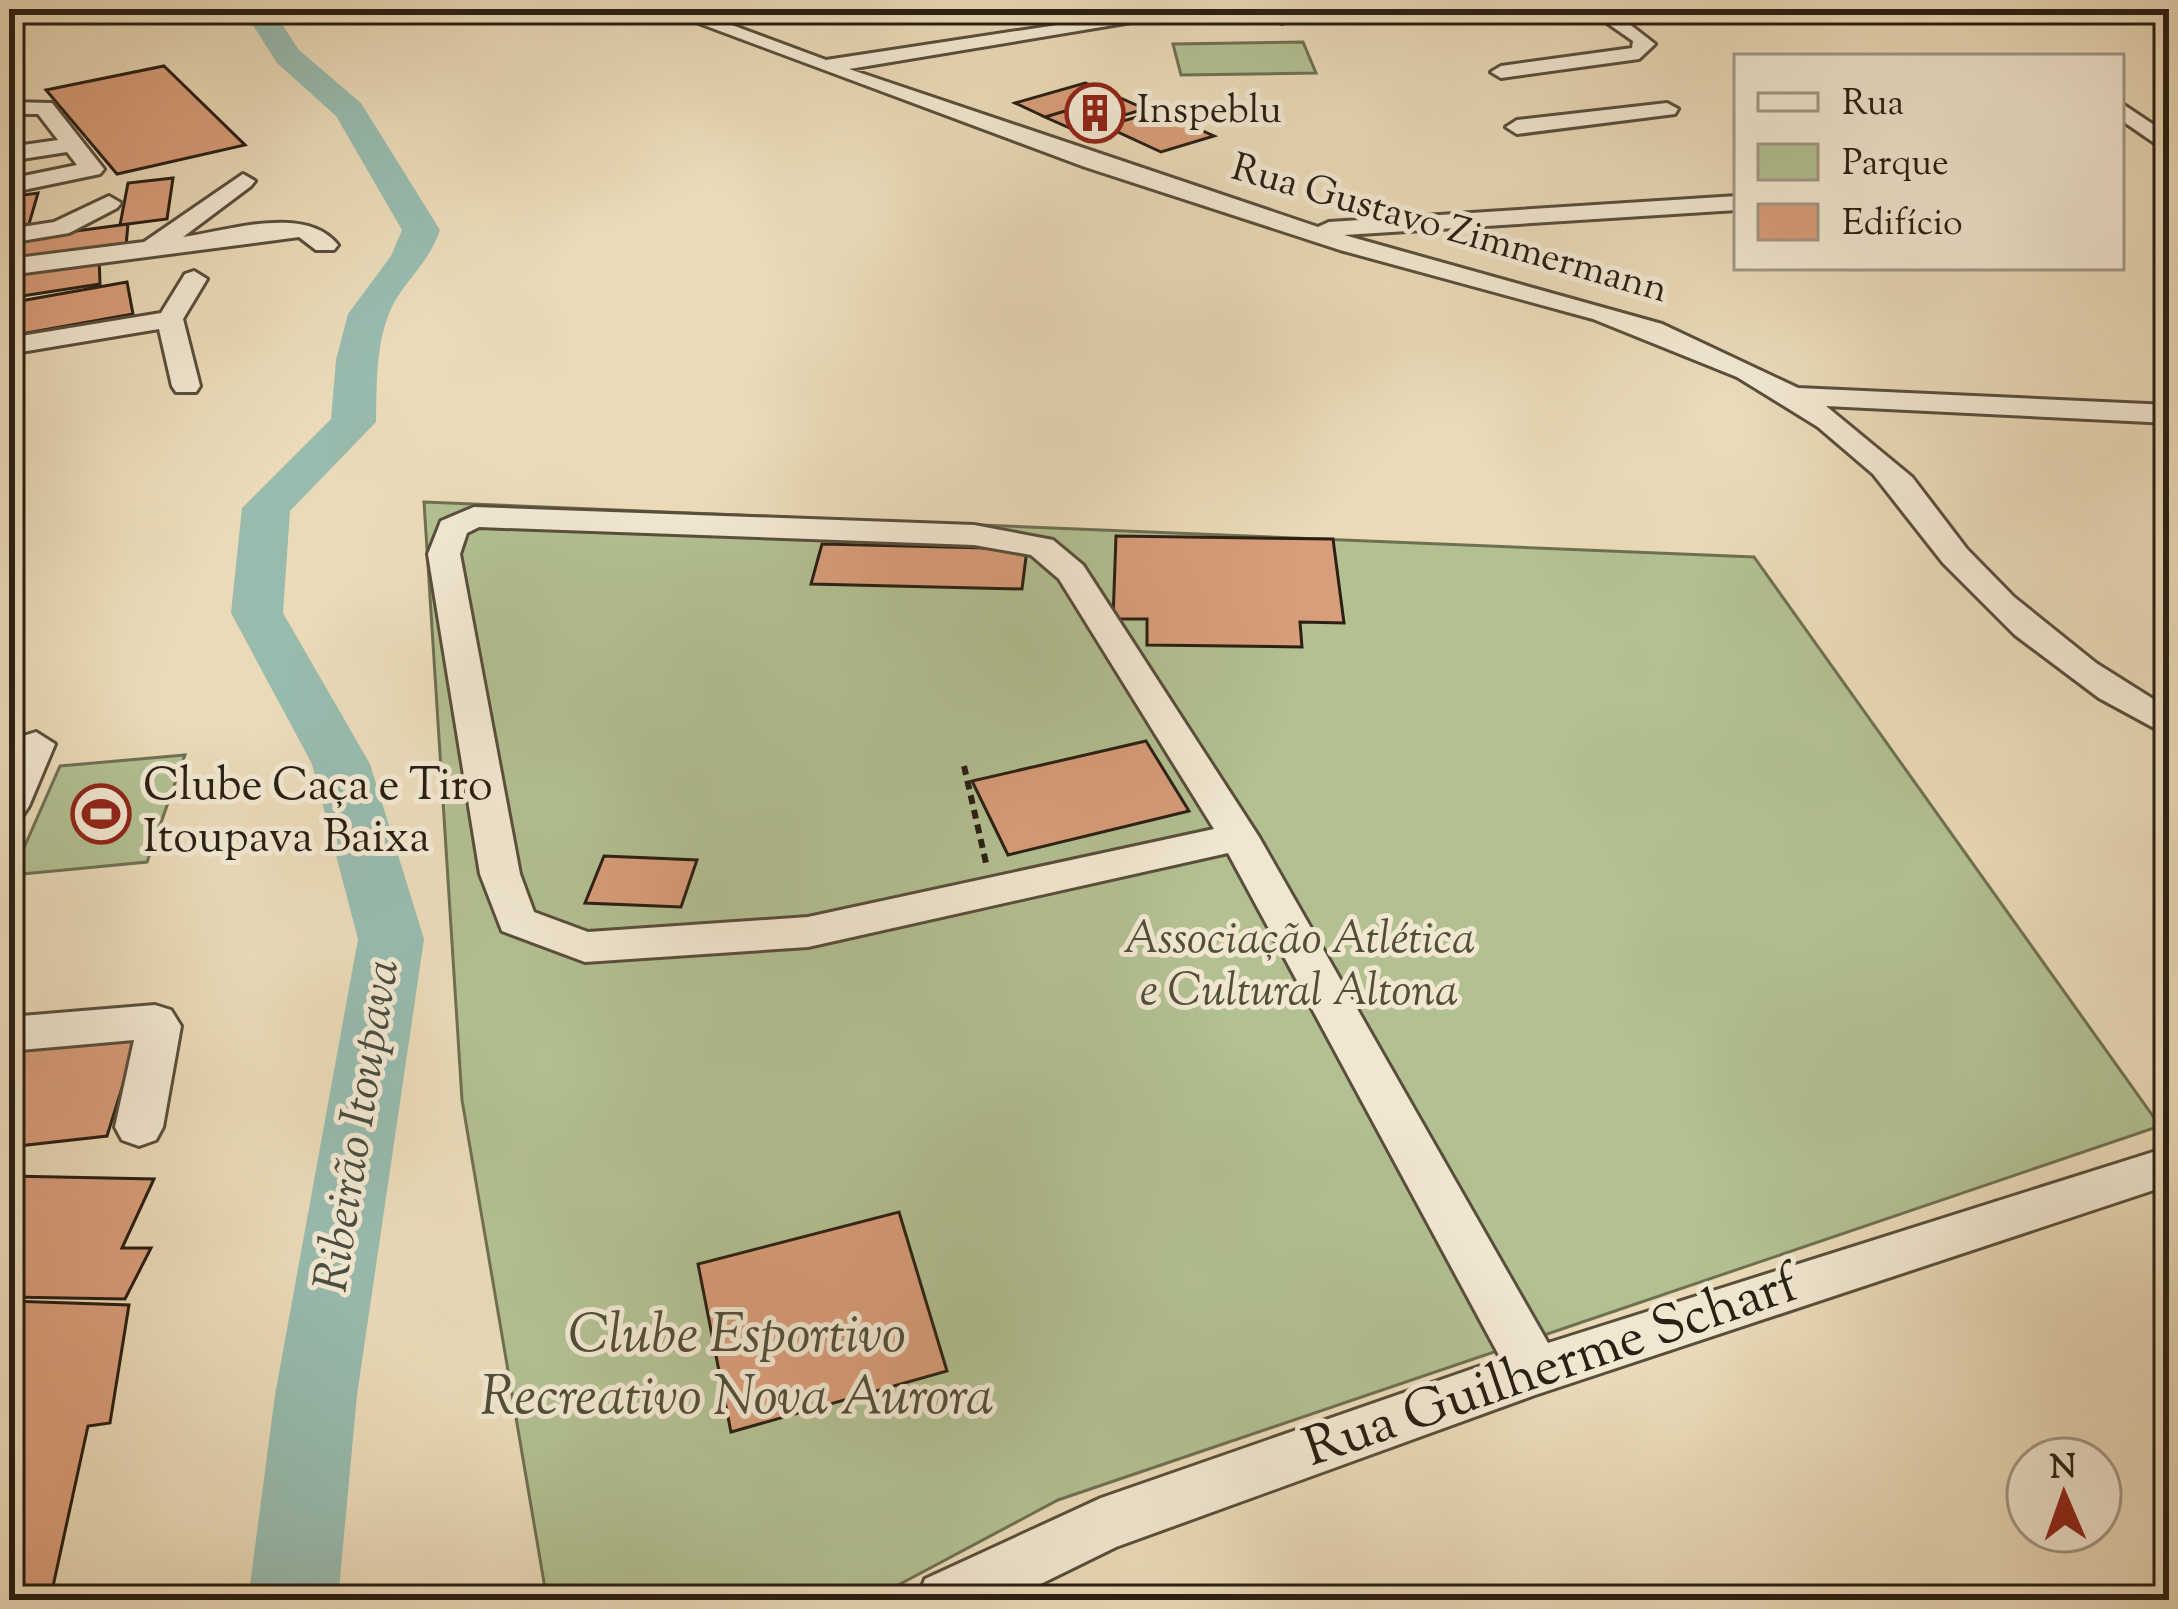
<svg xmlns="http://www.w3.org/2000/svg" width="2178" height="1609" font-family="'Sorts Mill Goudy',serif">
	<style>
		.green { fill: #b2c092; stroke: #6e7052; stroke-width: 3 }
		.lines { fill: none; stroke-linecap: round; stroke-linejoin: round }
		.river { fill: #98bbae; fill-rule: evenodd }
		.building { fill: #d89d7a; stroke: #291f13; stroke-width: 3 }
		.minor-casing { stroke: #594e3c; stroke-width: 6 }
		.path { stroke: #291f13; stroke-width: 6; stroke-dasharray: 9 6; stroke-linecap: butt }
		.minor { fill: #f1e7d1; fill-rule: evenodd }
		.labels { text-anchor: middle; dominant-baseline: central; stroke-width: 10; stroke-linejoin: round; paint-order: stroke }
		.far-poi-label { font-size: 39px; fill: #291f13; stroke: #f1e7d1; text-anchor: start }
		.far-street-label { font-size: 39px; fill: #291f13; stroke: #f1e7d1 }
		.poi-label { font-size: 45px; fill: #291f13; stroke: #f1e7d1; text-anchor: start }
		.park-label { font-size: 45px; font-style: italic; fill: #524f39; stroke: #f1e7d1 }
		.water-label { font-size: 48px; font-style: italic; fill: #4a4e42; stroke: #f1e7d1 }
		.near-park-label { font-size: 54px; font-style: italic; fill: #524f39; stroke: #f1e7d1 }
		.near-street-label { font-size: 54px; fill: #291f13; stroke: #f1e7d1 }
	</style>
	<rect width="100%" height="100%" fill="#eadab8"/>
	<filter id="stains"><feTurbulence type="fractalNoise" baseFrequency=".00167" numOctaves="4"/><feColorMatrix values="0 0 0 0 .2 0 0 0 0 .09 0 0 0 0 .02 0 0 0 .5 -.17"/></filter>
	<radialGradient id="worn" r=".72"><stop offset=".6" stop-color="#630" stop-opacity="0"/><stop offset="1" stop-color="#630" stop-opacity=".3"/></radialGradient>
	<path class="green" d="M1303,42L1316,73L1181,75L1173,44Z
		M424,502L1754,557L2160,1126L1058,1500L870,1600H547L462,1100Z
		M185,755L147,862L12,875L60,766Z"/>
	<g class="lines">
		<path class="river" d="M227,9L274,12L299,50L361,103L440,230C430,260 410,276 395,301C375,337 377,383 376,422L290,511L283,613L370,764L424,939L357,1395L338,1600H248L275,1395L358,939L312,764L231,613L242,508L331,419L336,360L348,314L391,256L402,230L336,116L277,63L252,24Z"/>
	</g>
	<path class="building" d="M164,66L245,145L117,174L46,90Z
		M1085,83L1116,96L1045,117L1015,103Z
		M1116,96L1145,109L1074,130L1045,117Z
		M1158,111L1214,136L1161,152L1105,126Z
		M173,178L167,219L120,225L128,183Z
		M38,193L29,224L9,227V197Z
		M128,224L126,246L9,262V240Z
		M99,256L100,284L9,298V270Z
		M127,282L133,314L10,336L9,303Z
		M1116,536L1333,539L1344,623L1300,622L1302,647L1147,645V619H1113Z
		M822,544L1027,549L1022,589L811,584Z
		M1146,741L1189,811L1008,855L972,781Z
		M604,856L697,860L681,907L585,903Z
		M140,1030L107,1136L9,1147V1045Z
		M9,1176L154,1179L122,1248H151L125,1299L9,1297Z
		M899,1212L947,1371L731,1432L698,1264Z
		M9,1301L129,1305L110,1423L88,1426L50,1600H9Z"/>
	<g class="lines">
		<g class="minor-casing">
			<path id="minor" d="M661,9H689L826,60L1162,9H1210L849,69L1318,227L1329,222L1737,196V210L1344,235L1662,324L1798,388L2169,405V423L1826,406L1912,477L1967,549L2014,597L2096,663L2169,709V736L2099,698L2015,635L1943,563L1873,474L1818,427L1737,377L1593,319L1340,250L1085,167Z
				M1249,9H1278L1292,17L1282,23Z
				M1587,9H1610L1655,44L1639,59L1501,78L1491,72L1501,66L1632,48L1633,41Z
				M9,102L52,103L104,169L100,174L9,193V179L77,165L67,152L9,161V147L58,140L38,114H9Z
				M1667,103L1678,109L1675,114L1517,134L1506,127L1517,120Z
				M2121,103L2169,135V153L2121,120Z
				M243,174L255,181L251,186L183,237C228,231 306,204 338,245L334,250H316L299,237L9,275V259L144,242Z
				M109,196L121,203L117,208L69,233L9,243V229L54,222Z
				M194,271L207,279L183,319L200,386L196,392H176L172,386L159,329L9,354V338L161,313L185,274Z
				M474,507L974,525L1053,540L1083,565L1259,837L1548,1343L2169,1147V1185L1535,1395L1116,1547L1008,1600H917L925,1579L1101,1498L1501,1359L1228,853L808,947L585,962L502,931L480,874L428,554L441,521ZM479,527L974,545L1031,555L1059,579L1214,829L808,917L588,932L534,912L520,874L460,554L467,533Z
				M36,732L55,744L29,806L23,815L9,819V762L23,736Z
				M155,1005L171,1010L181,1026L163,1127L156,1140L139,1146L122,1140L115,1127L134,1040L9,1051V1017Z"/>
		</g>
		<path class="path" d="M964,766L986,863"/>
		<use href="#minor" class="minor"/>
	</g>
	<defs>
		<g id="building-ring" transform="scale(3)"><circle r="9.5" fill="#f1e7d1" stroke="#8f2418" stroke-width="1.5"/><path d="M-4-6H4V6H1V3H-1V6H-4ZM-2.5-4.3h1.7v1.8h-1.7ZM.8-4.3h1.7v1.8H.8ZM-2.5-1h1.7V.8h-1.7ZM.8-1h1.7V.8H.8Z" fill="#8f2418"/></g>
		<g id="stadium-ring" transform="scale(3)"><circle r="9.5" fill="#f1e7d1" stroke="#8f2418" stroke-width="1.5"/><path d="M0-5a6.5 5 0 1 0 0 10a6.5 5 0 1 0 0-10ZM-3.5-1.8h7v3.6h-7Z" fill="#8f2418"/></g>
	</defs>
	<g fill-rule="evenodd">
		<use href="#building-ring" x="1095" y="113"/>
		<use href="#stadium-ring" x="101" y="814"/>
	</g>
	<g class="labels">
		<g class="far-poi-label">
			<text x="1137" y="113">Inspeblu</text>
		</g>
		<g class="far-street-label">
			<text transform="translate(1449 231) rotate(16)">Rua Gustavo Zimmermann</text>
		</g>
		<g class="poi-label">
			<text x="143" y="788">Clube Caça e Tiro<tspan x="143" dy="52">Itoupava Baixa</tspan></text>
		</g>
		<g class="park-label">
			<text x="1299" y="941">Associação Atlética<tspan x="1299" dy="52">e Cultural Altona</tspan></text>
		</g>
		<g class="water-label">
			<text transform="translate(360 1126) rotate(-81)">Ribeirão Itoupava</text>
		</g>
		<g class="near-park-label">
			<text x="737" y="1338">Clube Esportivo<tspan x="737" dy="62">Recreativo Nova Aurora</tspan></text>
		</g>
		<g class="near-street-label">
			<text transform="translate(1552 1369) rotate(-19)">Rua Guilherme Scharf</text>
		</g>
	</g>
	<rect width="2178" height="1609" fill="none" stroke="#eadab8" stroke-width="48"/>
	<rect x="12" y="12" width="2154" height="1585" fill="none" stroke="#291f13" stroke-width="6"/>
	<rect x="24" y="24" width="2130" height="1561" fill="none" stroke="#291f13" stroke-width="3"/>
	<rect x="1734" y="54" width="390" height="216" fill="#f1e7d1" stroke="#a19785" stroke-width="3"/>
	<rect x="1758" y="93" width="60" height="18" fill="#f1e7d1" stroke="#a19785" stroke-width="3"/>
	<text x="1842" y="114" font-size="36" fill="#291f13">Rua</text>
	<rect x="1758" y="144" width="60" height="36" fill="#b2c092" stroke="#a19785" stroke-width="3"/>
	<text x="1842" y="174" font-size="36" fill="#291f13">Parque</text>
	<rect x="1758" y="204" width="60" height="36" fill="#d89d7a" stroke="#a19785" stroke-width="3"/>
	<text x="1842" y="234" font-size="36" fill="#291f13">Edifício</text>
	<g transform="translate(2064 1495) rotate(358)"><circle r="57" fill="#f1e7d1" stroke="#a19785" stroke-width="3"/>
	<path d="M0-9L21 45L0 30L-21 45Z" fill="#8f2418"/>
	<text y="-18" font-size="33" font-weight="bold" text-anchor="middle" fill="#291f13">N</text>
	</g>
	<rect width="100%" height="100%" filter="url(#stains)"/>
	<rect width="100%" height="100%" fill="url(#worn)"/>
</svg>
